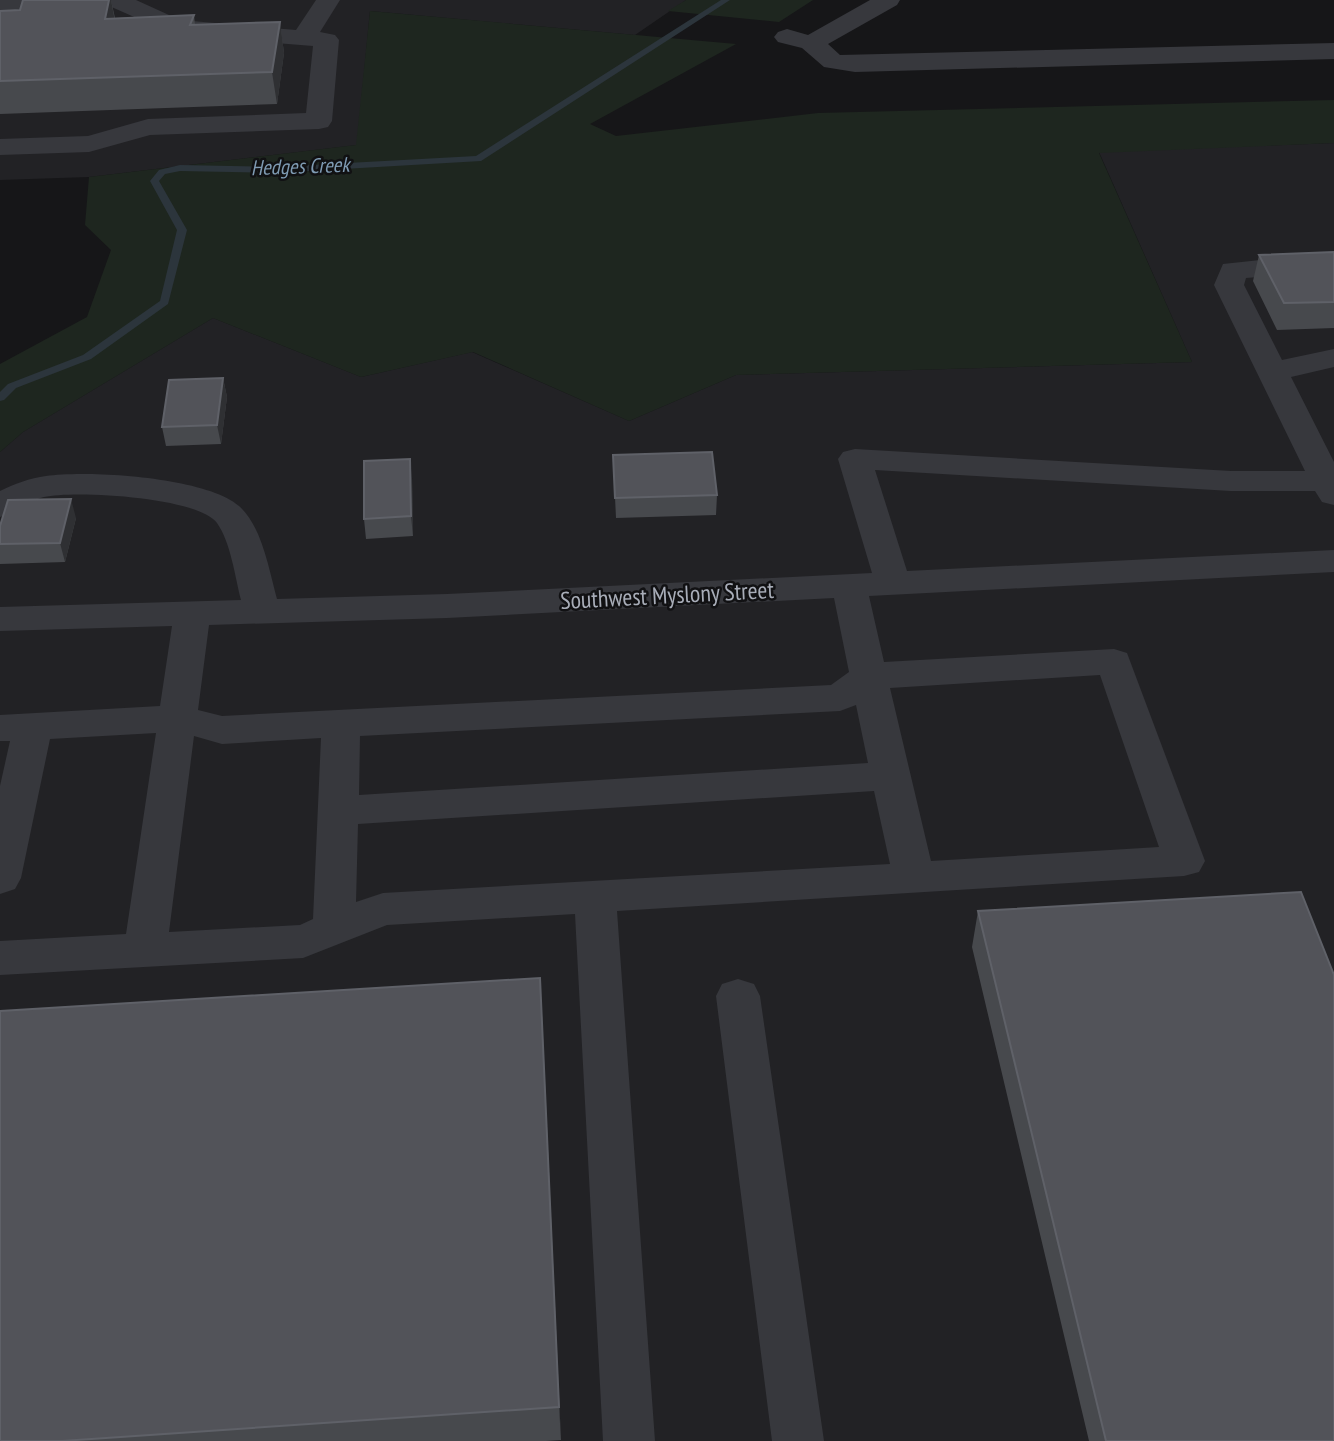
<svg xmlns="http://www.w3.org/2000/svg" width="1334" height="1441" font-family="'PT Sans Narrow',sans-serif">
	<style>
		.built { fill: #222225 }
		.green { fill: #1e261f }
		.lines { fill: none; stroke-linecap: round; stroke-linejoin: round }
		.stream { fill: #2c353c; fill-rule: evenodd }
		.minor { fill: #37383d; fill-rule: evenodd }
		.wall { fill: #47494d }
		.shaded-wall { fill: #2f3033 }
		.building { fill: #525359; stroke: #5f6168; stroke-width: 2 }
		.labels { text-anchor: middle; dominant-baseline: central; stroke-width: 5; stroke-linejoin: round; paint-order: stroke }
		.far-water-label { font-size: 21px; font-style: italic; fill: #7f9bb3; stroke: #111113 }
		.street-label { font-size: 24px; fill: #a8adb8; stroke: #111113 }
	</style>
	<rect width="100%" height="100%" fill="#161618"/>
	<path class="built" d="M0,0H686L635,35L370,11L357,145L89,177L0,180Z
		M1334,143V1441H0V452L23,432L213,318L361,377L472,352L629,421L736,375L1192,362L1099,152Z"/>
	<path class="green" d="M686,0H813L779,22L668,11Z
		M370,11L736,44L590,124L616,136L818,113L1334,100V143L1099,153L1192,362L736,375L629,421L473,352L361,377L213,318L23,432L0,452V364L87,317L111,250L85,225L89,177L356,145Z"/>
	<g class="lines">
		<path class="stream" d="M721,0H730L481,161L274,173L180,171L165,174L159,181L187,230L168,304L91,359L16,388L4,400L0,401V392L8,384L83,355L160,301L177,230L150,181L159,170L180,165L274,167L476,156Z"/>
		<path class="minor" d="M0,0H43L40,5L0,13Z
			M104,0H136L180,20L296,30L316,0H340L320,32L335,35L339,40L332,121L328,127L319,129L150,135L89,152L0,155V139L88,136L148,119L306,113L313,46L175,35L107,5Z
			M870,0H900L897,5L828,44L840,55L1334,43V59L855,72L824,67L802,48L778,42L774,37L778,32L787,29L808,35Z
			M1334,252V270L1246,278L1244,285L1282,360L1334,349V367L1291,377L1334,462V505L1322,502L1315,491H1231L875,470L907,571L1334,550V572L869,596L884,662L1114,649L1127,653L1205,861L1199,872L1184,876L617,911L655,1441H603L575,914L387,925L303,958L0,975V941L126,934L156,733L50,739L21,878L15,889L0,894V786L10,741H0V715L160,706L172,626L0,631V607L241,600C235,577 231,543 217,523C198,497 75,490 44,497C28,501 16,513 0,517V491C14,484 30,478 46,476C88,470 206,477 239,506C262,526 269,570 277,599L447,594L872,573L838,459L843,452L855,449L1231,471H1305L1214,285L1223,264ZM834,598L849,672L831,685L222,716L198,710L209,625L447,618ZM1100,675L1159,847L931,861L890,688ZM856,705L868,763L359,795L360,736L840,711ZM194,736L222,744L321,738L313,919L300,925L169,932ZM874,791L890,864L383,893L356,902L358,824Z
			M738,979L754,984L760,996L824,1441H772L716,996L722,984Z"/>
	</g>
	<path class="wall" d="M23,0H111L115,18L194,15L195,25L280,22L284,53L277,104L0,114V11L20,10Z
		M1334,252V328L1277,330L1253,281L1259,255Z
		M223,378L227,397L221,444L166,446L162,427Z
		M613,455L717,495L716,515L616,518Z
		M412,478L413,536L366,539L364,519Z
		M76,518L65,562L0,564V526Z
		M978,911L1334,1441H1089L972,947Z
		M542,1014L561,1440L546,1441H0Z"/>
	<path class="shaded-wall" d="M109,0H111L116,27L105,19Z
		M280,22L284,53L277,104L272,72Z
		M223,378L227,397L221,444L217,425Z
		M410,459L412,478L413,536L411,516Z
		M71,499L76,518L65,562L60,543Z
		M540,978L542,1014L561,1440L559,1407Z"/>
	<path class="building" d="M23,0H109L105,19L194,15L190,25L280,22L272,72L0,81V11L20,10Z
		M1334,252V302L1284,303L1259,255Z
		M223,378L217,425L162,427L169,380Z
		M712,452L717,495L615,498L613,455Z
		M410,459L411,516L364,519V461Z
		M71,499L60,543L0,544V526L8,500Z
		M1301,892L1334,975V1441H1106L978,911Z
		M540,978L559,1407L62,1441H0V1011Z"/>
	<g class="labels">
		<g class="far-water-label">
			<text transform="translate(300 166) rotate(-2)">Hedges Creek</text>
		</g>
		<g class="street-label">
			<text transform="translate(667 595) rotate(-3)">Southwest Myslony Street</text>
		</g>
	</g>
</svg>
